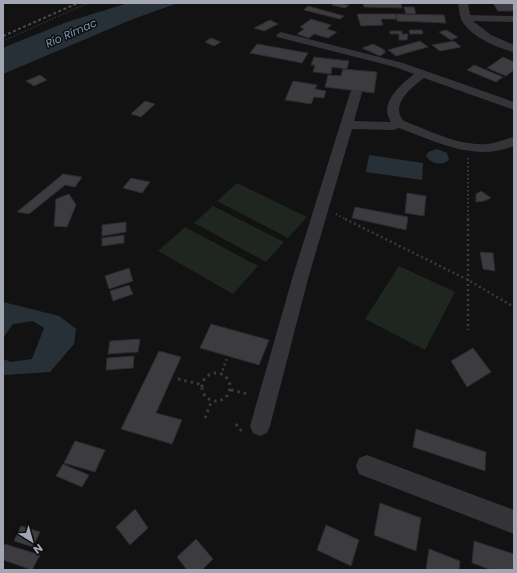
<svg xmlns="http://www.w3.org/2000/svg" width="517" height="573" font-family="Poppins,sans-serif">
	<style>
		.green { fill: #1e261f }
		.water { fill: #283037 }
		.building { fill: #3c3c40; stroke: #2c2c2f }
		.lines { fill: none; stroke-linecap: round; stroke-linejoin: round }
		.path-far3 { stroke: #393a3f; stroke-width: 1.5; stroke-dasharray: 1 2; stroke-linecap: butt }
		.path-far2 { stroke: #393a3f; stroke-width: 2; stroke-dasharray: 1.5 2.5; stroke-linecap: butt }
		.path-far1 { stroke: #393a3f; stroke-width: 2.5; stroke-dasharray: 2 3; stroke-linecap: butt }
		.path { stroke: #393a3f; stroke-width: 3; stroke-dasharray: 2.5 4; stroke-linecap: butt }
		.minor { fill: #333338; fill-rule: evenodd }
		.rail { stroke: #4a4b52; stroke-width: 2; stroke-dasharray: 3 2.5; stroke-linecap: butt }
		.labels { text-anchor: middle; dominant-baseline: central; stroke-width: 3; stroke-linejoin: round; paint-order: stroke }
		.far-water-label { font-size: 11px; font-style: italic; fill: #7993b1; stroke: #0d0d0e }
	</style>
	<rect width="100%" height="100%" fill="#121213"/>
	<path class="green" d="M237,183L307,217L288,238L217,201Z
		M213,206L284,242L266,262L194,223Z
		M185,227L258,266L233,294L158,251Z
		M399,266L455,292L425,350L365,319Z"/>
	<path class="water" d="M128,3H178L133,19L3,74V49L5,47L67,22Z
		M437,149L447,153L449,160C441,166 432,164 426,156L428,152Z
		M369,155L423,163L422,180L366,172Z
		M3,302L59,316L76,329L74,344L50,372L3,375V359L11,362L32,359L44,328L33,321L13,324L3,338Z"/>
	<path class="building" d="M334,3H340L349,5L345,8L332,5Z
		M363,3H401L402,8L364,7Z
		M493,3H514V11H498Z
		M308,6L344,16L340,19L304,10Z
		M404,7H414L416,14H406Z
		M357,14H396L397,19H381L383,25L361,26Z
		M396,14L444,15L446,23L397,21Z
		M311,19L331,25L327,29L337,32L328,38L314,34L309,38L297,34L304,29L300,27Z
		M270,20L278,24L264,31L254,28Z
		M409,30H422L423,34H410Z
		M446,30L458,37L451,40L439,32Z
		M390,31H402V34H408L407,40H399V34H390Z
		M211,38L221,42L214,46L205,42Z
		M420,41L428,47L396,56L388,50Z
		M454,41L461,47L440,51L432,45Z
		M257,44L308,53L302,63L250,53Z
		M373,44L385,50L383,51L386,52L380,56L362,48Z
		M314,57L349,61L347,69L332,67L331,74L313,72L315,65H311Z
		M503,57L514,62V70L506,76L487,68Z
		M474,65L503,77L496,82L467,70Z
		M343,69L377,72L374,93L325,87L328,75L341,76Z
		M40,75L47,80L34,86L26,81Z
		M293,81L317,85L315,89L326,91L324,98L314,97L311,104L285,100Z
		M145,101L155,104L141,117L131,114Z
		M63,174L82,177L75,187L65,185L29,214L17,212Z
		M131,178L150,182L142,193L123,188Z
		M481,191L491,198L484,201L476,202V194Z
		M407,193L426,196L424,216L405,213Z
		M69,194L76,205L67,227L54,226L56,199Z
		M355,207L408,217L406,230L352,218Z
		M126,222V232L102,236V225Z
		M124,235V243L102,246V238Z
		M480,252L493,253L495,271L483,269Z
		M129,268L133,281L109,289L105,276Z
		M129,285L133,294L113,301L110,291Z
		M211,324L269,340L259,365L200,348Z
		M140,339L138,352L108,354L110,341Z
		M473,348L491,372L467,387L451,361Z
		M159,351L181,357L156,413L182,420L172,444L121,429Z
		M134,356L133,368L106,370L107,358Z
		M416,429L486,452L485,471L413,447Z
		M75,441L105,450L95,472L64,463Z
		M63,464L89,475L82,487L56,476Z
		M380,503L421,518L416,551L374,535Z
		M135,509L148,528L130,545L116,527Z
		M326,525L359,540L351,566L317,550Z
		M21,526L40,532L33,547L14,541Z
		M196,539L213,559L202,570H187L177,557Z
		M474,541L514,554L513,570H491L472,563Z
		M5,544L40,555L32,570L3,560V547Z
		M429,549L460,561L459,570H426Z"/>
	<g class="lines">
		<path class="path-far3" d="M3,41L88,3"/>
		<path class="path-far2" d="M468,158V220
			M336,214L347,220"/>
		<path class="path-far1" d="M345,219L468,280L514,307
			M468,219V330
			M221,375L227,358"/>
		<path class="path" d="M202 387a14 14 0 1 1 28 0a14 14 0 1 1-28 0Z
			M178,379L203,385
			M231,390L248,394
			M205,418L212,400
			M236,424L242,432"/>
		<path class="minor" d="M458,3H468L470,15L514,16V22L473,21L491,35L514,45V52C497,48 469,36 461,19C459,14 459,8 458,3Z
			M281,32L403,63L514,102V110L424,78C412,87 389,105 404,121C430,131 459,146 487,144C497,143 505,139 514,137V146C475,162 436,142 399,128L393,130L352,129L308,279L270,426L267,433L260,436L253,433L250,426L292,279L350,93L352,90H360L362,93L354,121L391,122C378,103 401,85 414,74L395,67L277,37L276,35Z
			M367,455L514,510V534L359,474L356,466L359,458Z"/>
		<path class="rail" d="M3,36L78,3"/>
	</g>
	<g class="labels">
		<g class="far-water-label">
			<text transform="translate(71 33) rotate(-24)">Río Rímac</text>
		</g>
	</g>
	<rect width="517" height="573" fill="none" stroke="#a3a7b4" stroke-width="8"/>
	<g transform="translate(32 541) rotate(143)" stroke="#0d0d0e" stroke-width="3" paint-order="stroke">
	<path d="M0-3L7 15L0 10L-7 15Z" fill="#a3a7b4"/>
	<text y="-6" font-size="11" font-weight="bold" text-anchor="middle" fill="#a3a7b4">N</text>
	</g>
</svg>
